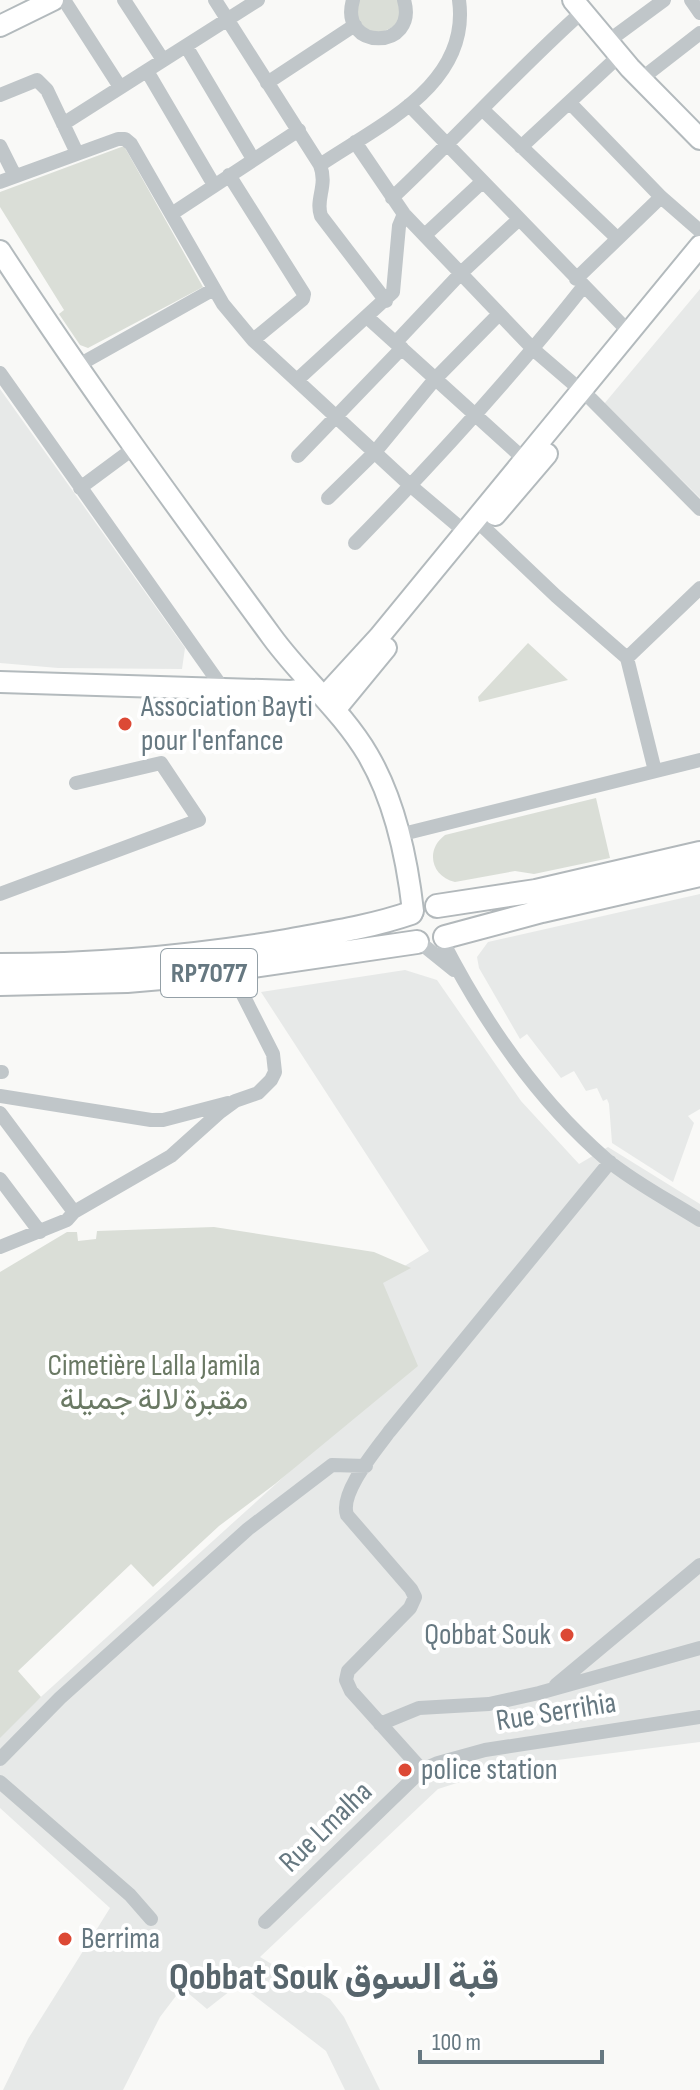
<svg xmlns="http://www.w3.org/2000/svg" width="700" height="2090" font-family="'Sofia Sans Condensed',Vazirmatn,sans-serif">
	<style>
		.built { fill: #e7e9e8 }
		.green { fill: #daded7 }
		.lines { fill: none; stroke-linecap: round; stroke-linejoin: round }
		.secondary-casing { stroke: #b3babd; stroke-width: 24 }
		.primary-casing { stroke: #b2b8bb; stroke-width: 26 }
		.street { stroke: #c0c6c9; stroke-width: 14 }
		.secondary { stroke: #fff; stroke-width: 20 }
		.primary { stroke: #fff; stroke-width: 22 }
		.poi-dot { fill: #dc4935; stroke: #fff; stroke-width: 3 }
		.labels { text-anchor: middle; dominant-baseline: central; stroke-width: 8; stroke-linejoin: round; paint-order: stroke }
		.shield { fill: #fff; stroke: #94a0a7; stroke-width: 2 }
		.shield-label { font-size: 28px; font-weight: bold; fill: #667881 }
		.poi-label { font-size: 30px; fill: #667881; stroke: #fff; text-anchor: start }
		.park-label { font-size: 30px; fill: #6a7964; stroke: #fff }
		.street-label { font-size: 30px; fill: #667881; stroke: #fff }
		.district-label { font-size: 38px; font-weight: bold; fill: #57656c; stroke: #fff }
	</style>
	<rect width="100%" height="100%" fill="#f9f9f7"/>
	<path class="built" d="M700,289V498L604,404Z
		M0,389L185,648L182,669L58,668L0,663Z
		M700,894V1109L688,1116L694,1123L673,1182L612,1143L609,1104L607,1099L603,1101L597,1088L586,1091L574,1071L561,1078L527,1034L520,1039L479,968L477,957L488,942Z
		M405,970L437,980L521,1101L579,1164L608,1147L700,1204V1742L510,1766L438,1789L260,1957L330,1999L344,2017L380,2090H345L326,2051L239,1984L207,2009L182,1988L160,2017L123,2090H3L28,2039L110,1908L0,1808V1734L407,1365L375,1284L429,1251L261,992Z"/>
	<path class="green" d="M358,0H399V24L376,35L359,25L356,5Z
		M124,146L203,287L88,348L80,345L59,314L64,310L0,207V192Z
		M528,643L568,680L479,702L478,697Z
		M596,798L610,858L534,874L515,871L455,882C431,876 425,850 445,835Z
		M214,1227L374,1252L411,1268L383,1283L418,1366L275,1484L219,1526L153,1587L131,1564L18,1671L41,1697L0,1738V1272L67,1232H77L78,1241L96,1239L97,1231Z"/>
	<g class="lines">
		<g class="secondary-casing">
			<path id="secondary" d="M573,0L630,68L700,139
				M0,26L53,0
				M0,251C86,383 179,510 272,637C302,678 342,711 368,755C395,801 407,858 413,911
				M495,515L547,454
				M0,682L291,691L315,688
				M324,697L379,637L700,246
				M335,710L386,648"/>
		</g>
		<g class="primary-casing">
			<path id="primary" d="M437,906L536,891L700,853
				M445,937L542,911L700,875
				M0,965C96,965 191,957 286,941C329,933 370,927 411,913
				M0,984L127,981L185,976L417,942"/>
		</g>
		<path class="street" d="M64,0L120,87
			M124,0L163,60
			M215,0L320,165C328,186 315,199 321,216L386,301
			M353,0C338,51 419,51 404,0
			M691,0L700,13
			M607,42L664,0
			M186,46L253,159
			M147,71L214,185
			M641,79L700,33
			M267,83L355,25
			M0,95L37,80L47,90L77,153
			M570,103L661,197L700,231
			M409,105L628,331
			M482,109L617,238
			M63,124L258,0
			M355,142L404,214L534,350L591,399L700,509
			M0,146L15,176
			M521,147L619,56
			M320,165C379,125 471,85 459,0
			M229,175L304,294L303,299L253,340
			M0,182L118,139H125L131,144L223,304L253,340L411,486L464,531
			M392,198C457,137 516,71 582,12
			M173,213L299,130
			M425,235L482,182
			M576,279L661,197
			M367,317L525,460
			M396,342L461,273L518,220
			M77,366L214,289
			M0,373L224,690
			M297,380L393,292L399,226L404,214
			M298,456L402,348
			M80,488L134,448
			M328,498L375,452L435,379L499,314
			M475,519L556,596L627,658L655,771
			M355,543C435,461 512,377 583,287
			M627,658L700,588
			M399,835L700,760
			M0,894L199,820L161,763L76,783
			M442,940C484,1022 537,1100 607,1160C635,1183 670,1201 700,1220
			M423,945L454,970
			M0,1072H2
			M0,1096L151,1120H163L228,1103
			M0,1113L74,1212
			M0,1179L40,1232
			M0,1247L67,1220L74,1212L171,1156L220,1112L235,1101L258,1093L271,1080L275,1072L273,1054L241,991L236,969
			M556,1685L700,1565
			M380,1724L419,1708L489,1704L539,1693L700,1648
			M0,1759L60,1698L248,1529L332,1465L366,1466
			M422,1770L351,1691L346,1680L348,1671L410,1608L415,1597L411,1589L347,1515C339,1493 376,1450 389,1432L610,1162
			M0,1782L130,1895L151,1919
			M265,1922L422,1770L438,1763L485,1750L700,1717"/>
		<use href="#secondary" class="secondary"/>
		<use href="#primary" class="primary"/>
	</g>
	<g class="poi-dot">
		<circle cx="125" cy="724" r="8"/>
		<circle cx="567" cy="1635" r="8"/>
		<circle cx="405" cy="1770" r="8"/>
		<circle cx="65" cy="1939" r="8"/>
	</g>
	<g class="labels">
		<rect class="shield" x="161" y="949" width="96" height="48" rx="6"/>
		<g class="shield-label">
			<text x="209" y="973">RP7077</text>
		</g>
		<g class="poi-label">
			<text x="141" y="707">Association Bayti<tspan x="141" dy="34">pour l'enfance</tspan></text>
			<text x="551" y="1635" text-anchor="end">Qobbat Souk</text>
			<text x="421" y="1770">police station</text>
			<text x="81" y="1939">Berrima</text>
		</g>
		<g class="park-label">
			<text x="154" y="1366">Cimetière Lalla Jamila<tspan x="154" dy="34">مقبرة لالة جميلة</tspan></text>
		</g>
		<g class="street-label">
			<text transform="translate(556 1712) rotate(-9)">Rue Serrihia</text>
			<text transform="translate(326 1827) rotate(-44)">Rue Lmalha</text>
		</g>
		<g class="district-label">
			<text x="334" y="1977">Qobbat Souk قبة السوق</text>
		</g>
	</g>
	<path d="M420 2050v12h182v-12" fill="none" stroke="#667881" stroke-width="4"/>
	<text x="432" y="2050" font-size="24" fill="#667881" stroke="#ffffff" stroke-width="6" paint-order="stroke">100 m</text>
</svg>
